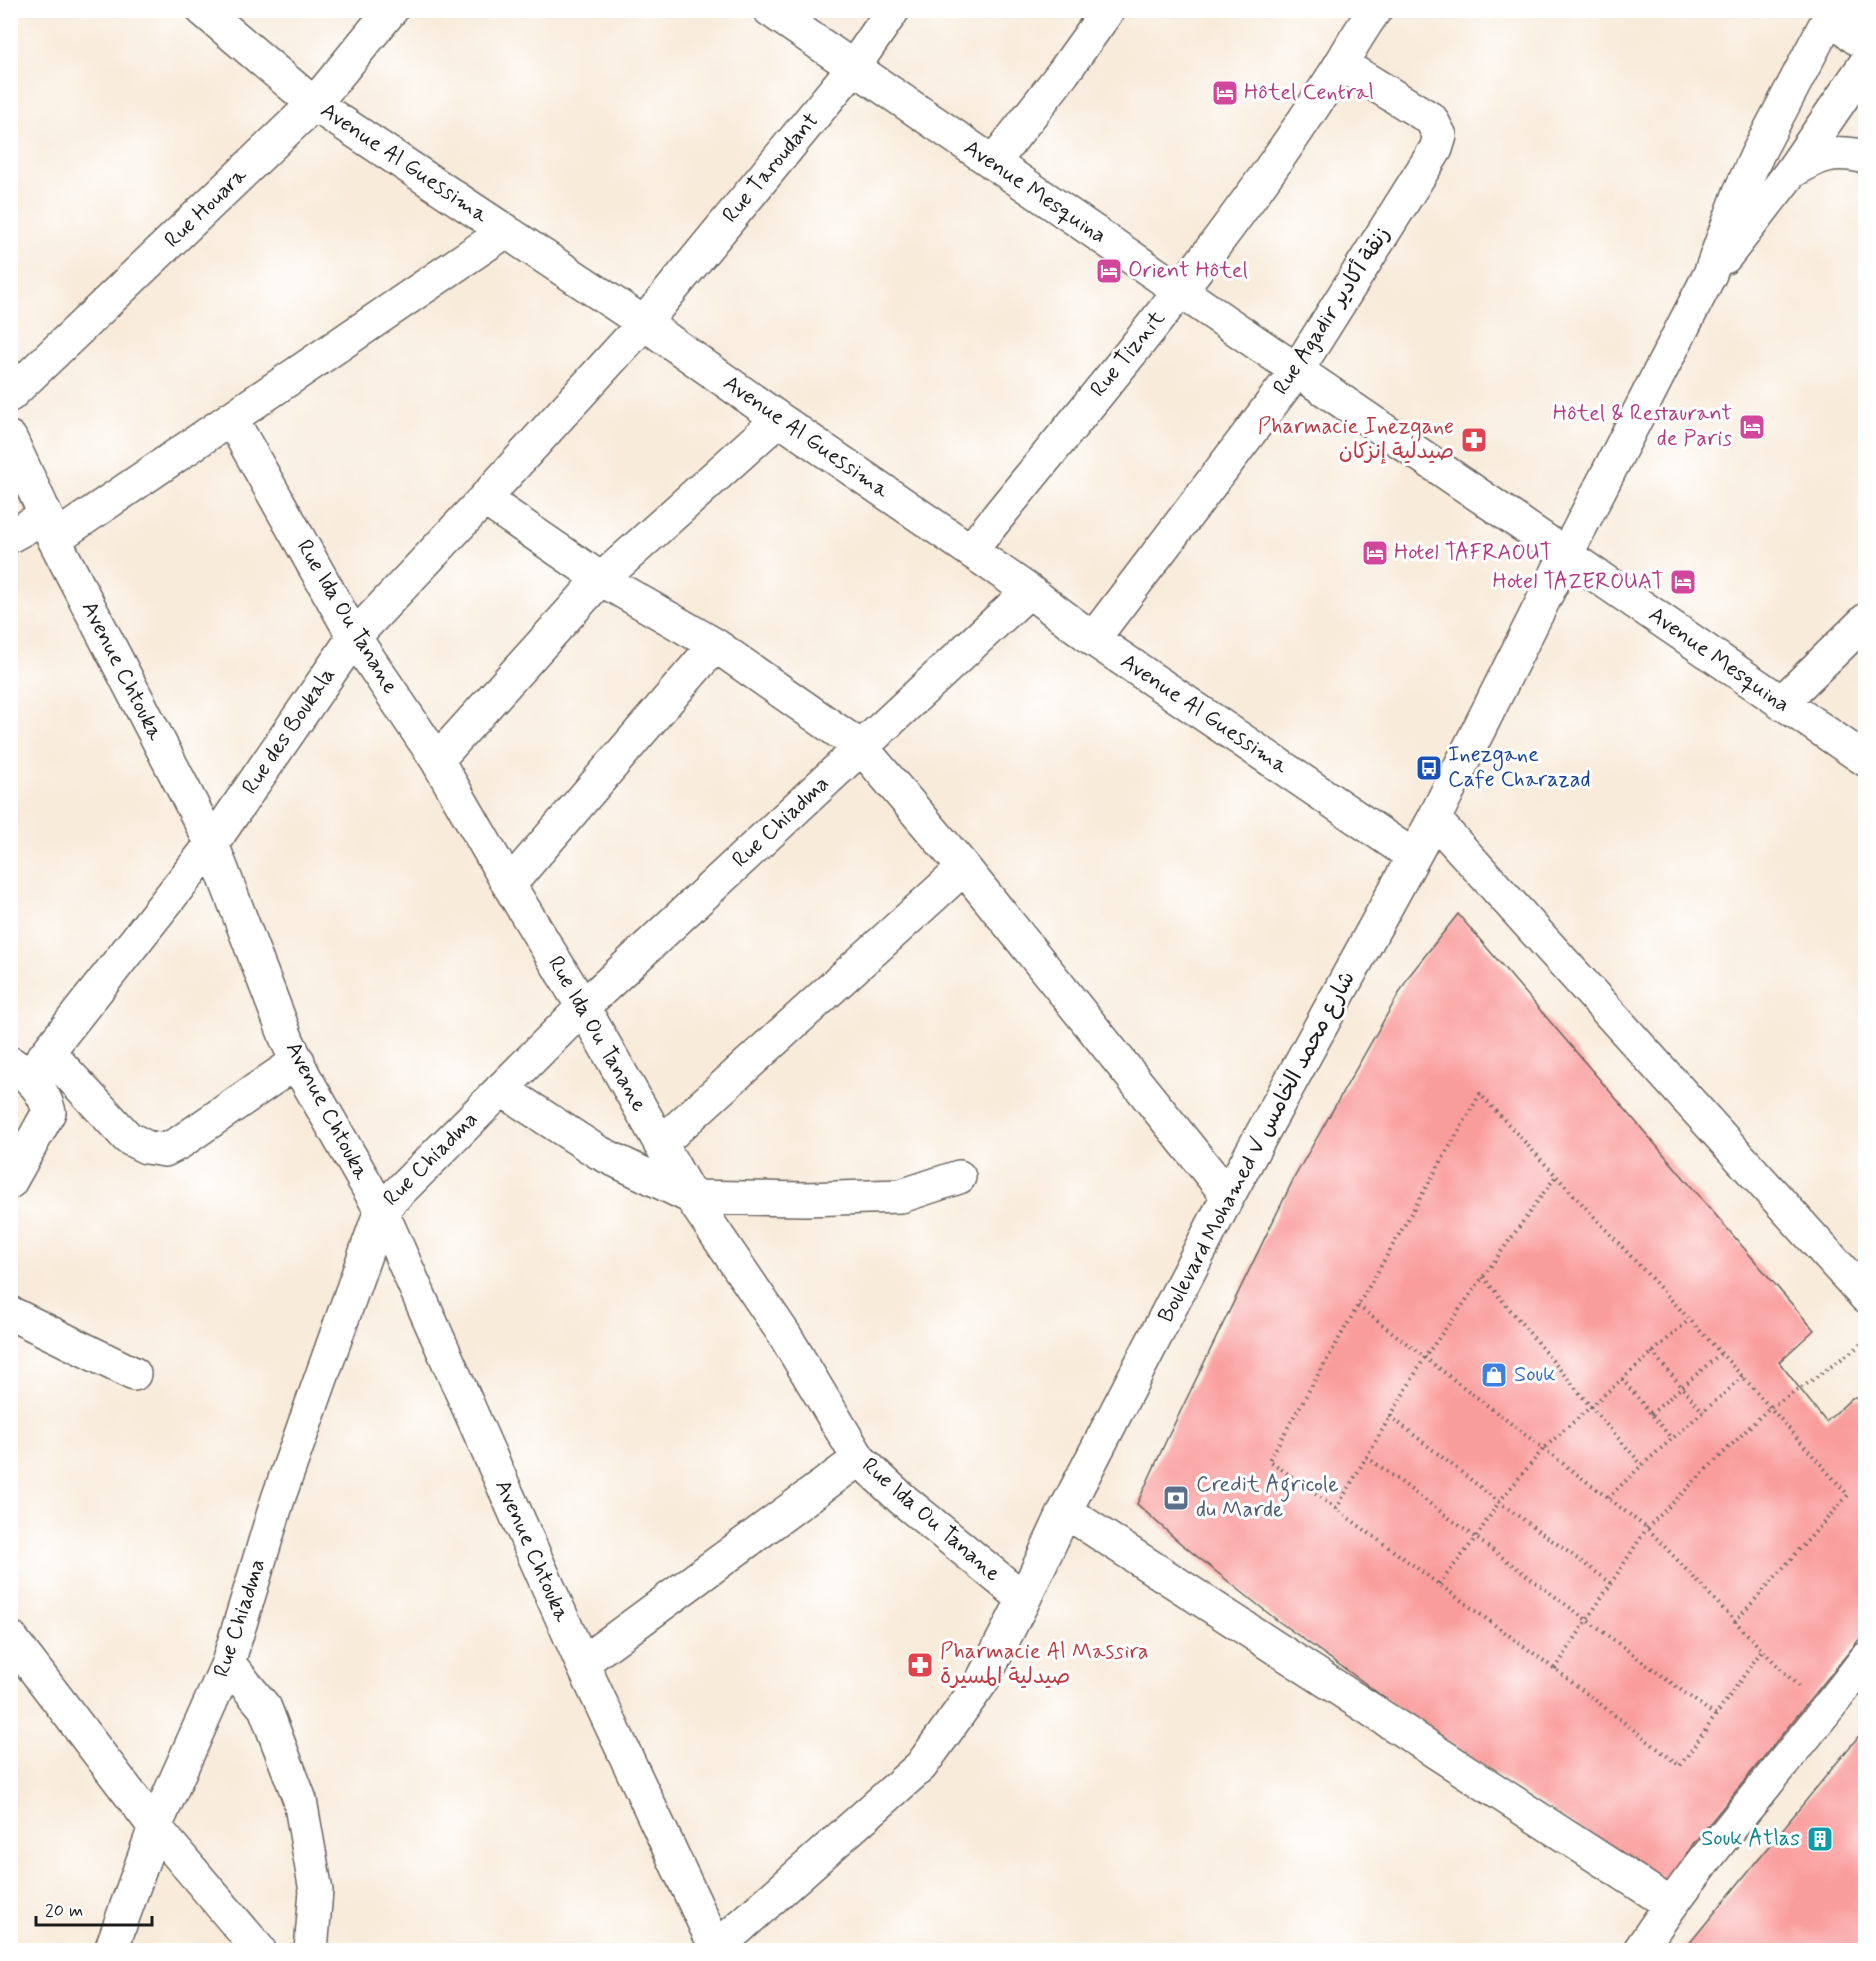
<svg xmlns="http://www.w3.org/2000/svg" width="1876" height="1961" font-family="Mynerve,'Playpen Sans Arabic',sans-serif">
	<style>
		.building { fill: #f99d9c }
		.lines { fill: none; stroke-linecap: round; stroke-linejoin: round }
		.minor-casing { stroke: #69645e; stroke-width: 36 }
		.path { stroke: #69645e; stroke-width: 4; stroke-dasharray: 1.5 4.5; stroke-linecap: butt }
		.minor { stroke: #fff; stroke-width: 33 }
		.labels { text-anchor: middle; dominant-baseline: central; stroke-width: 6; stroke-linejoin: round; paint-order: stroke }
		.hotel-label { font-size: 22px; fill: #b23c85; stroke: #fff; text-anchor: start }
		.street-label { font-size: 22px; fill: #1c1c1c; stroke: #fff }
		.health-label { font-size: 22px; fill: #be3a42; stroke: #fff; text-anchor: end }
		.transit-label { font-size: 22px; fill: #164399; stroke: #fff; text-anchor: start }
		.shop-label { font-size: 22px; fill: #366cbe; stroke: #fff; text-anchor: start }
		.service-label { font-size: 22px; fill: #4e5e75; stroke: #fff; text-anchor: start }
		.culture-label { font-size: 22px; fill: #0d838f; stroke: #fff; text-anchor: end }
	</style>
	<rect width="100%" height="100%" fill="#fff"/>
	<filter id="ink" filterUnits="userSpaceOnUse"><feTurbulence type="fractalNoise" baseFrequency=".0167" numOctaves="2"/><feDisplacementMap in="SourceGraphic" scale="12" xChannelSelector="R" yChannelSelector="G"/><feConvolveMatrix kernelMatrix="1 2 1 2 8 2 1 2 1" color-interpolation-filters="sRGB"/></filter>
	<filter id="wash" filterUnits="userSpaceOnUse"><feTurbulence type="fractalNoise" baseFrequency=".008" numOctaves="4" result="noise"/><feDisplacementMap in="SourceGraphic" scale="24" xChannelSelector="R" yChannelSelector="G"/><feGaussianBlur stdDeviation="1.35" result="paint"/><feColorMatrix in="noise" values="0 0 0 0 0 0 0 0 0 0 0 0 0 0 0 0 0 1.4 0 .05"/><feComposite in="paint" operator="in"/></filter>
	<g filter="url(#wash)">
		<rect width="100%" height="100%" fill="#f8ebda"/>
		<g id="blocks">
			<path class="building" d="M1458,914L1814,1330L1779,1362L1826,1422L1852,1398L1866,1399V1631L1693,1844L1667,1886L1412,1719L1362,1681L1278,1621L1179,1542L1137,1504L1166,1441L1294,1178L1409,976Z
				M1866,1727V1950H1684Z"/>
		</g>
	</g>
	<g filter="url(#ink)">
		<use href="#blocks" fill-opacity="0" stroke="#69645e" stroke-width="1.5"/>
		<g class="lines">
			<g class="minor-casing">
				<path id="minor" d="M203,10L314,104L644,323L779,419L1029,591L1093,639L1413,856
					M770,10L1866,760
					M1836,10C1842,25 1850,37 1866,43
					M993,163L1063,73L1108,10
					M1791,172C1820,155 1832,149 1866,157
					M1725,257L1791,172L1866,63
					M10,395L314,104L391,10
					M231,418L354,637L437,760L509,885L583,1007L691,1197L784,1334L859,1459L902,1499L1024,1599
					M10,438L46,516L54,539L212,844L287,1040L304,1076L381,1210L582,1663L716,1948
					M484,499L601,579L715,645L862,748L964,868L1228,1196
					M10,536L46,516
					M54,539L506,231
					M971,550C1062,436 1157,325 1243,207C1276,163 1306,118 1336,72C1349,51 1360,30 1375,10
					M1093,639L1297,370L1436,149L1440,136L1431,119L1341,64
					M1781,703L1866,620
					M437,760L594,586L779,419
					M1434,819L1866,1297
					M509,885L715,645
					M48,1052L128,1138L146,1147L165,1150L179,1143L298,1061
					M28,1077L212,844L354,637L484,499L644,323L853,68L893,10
					M501,1089L598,1152L691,1197L805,1199L901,1196L959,1177
					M660,1144L964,868
					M10,1182L49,1112C43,1088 31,1079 12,1064
					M10,1313L134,1374
					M1065,1511L1670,1904
					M10,1637L155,1827L259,1950
					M228,1663L265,1708L300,1800L316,1891L311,1950
					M582,1663L859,1459
					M111,1950L155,1827L228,1663L278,1499L381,1210L583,1007L1029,591
					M714,1950L921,1766L982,1681L1024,1599L1065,1511L1228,1196L1434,819L1566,555L1710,274L1740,192L1758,153L1833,10
					M1640,1950C1707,1848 1792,1757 1866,1659"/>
			</g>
			<path class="path" d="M1483,1277L1591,1407L1642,1465
				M1358,1306L1647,1528L1762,1650L1799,1687
				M1652,1352L1703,1412
				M1622,1379L1672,1439
				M1651,1414L1721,1353
				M1390,1416L1499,1502L1611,1583
				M1367,1457L1716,1716
				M1608,1498L1642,1465L1743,1377
				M1336,1509L1425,1357L1556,1176
				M1439,1584L1475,1539L1499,1502L1544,1448L1689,1320
				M1735,1622L1848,1495L1743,1377L1480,1094L1269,1460L1555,1669L1680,1766L1762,1650
				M1555,1669L1647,1528L1770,1407L1800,1389L1866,1341"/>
			<use href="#minor" class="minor"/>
		</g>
	</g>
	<defs>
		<g id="hotel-square" transform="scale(1.35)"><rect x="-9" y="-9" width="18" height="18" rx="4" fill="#d1479c" stroke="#fff"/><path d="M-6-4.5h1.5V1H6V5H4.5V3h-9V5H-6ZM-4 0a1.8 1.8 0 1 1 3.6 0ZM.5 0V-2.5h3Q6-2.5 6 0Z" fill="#fff"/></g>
		<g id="pharmacy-square" transform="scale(1.35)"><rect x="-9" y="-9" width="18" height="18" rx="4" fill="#e0444e" stroke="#fff"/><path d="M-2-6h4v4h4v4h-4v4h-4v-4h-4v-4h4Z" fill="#fff"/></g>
		<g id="bus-square" transform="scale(1.35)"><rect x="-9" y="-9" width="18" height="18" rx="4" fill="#1a4fb4" stroke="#fff"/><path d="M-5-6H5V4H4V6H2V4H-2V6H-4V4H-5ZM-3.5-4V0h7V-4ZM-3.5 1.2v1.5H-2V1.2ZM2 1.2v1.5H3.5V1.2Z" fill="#fff"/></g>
		<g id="shop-square" transform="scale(1.35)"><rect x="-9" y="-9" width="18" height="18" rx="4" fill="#3f7fe0" stroke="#fff"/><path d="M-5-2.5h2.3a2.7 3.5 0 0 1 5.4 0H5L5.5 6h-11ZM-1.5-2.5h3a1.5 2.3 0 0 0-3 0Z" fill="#fff"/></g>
		<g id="bank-square" transform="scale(1.35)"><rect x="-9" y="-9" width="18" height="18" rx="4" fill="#5c6f8a" stroke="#fff"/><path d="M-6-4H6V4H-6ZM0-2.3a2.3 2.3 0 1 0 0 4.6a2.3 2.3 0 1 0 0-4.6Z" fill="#fff"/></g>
		<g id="building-square" transform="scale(1.35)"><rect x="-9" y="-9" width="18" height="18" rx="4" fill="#0f9aa8" stroke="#fff"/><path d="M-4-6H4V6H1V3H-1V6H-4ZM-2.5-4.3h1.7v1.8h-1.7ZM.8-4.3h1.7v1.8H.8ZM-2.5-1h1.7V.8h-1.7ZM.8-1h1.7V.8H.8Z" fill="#fff"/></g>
	</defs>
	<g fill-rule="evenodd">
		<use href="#hotel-square" x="1225" y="93"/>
		<use href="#hotel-square" x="1109" y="271"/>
		<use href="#hotel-square" x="1752" y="427"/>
		<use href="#pharmacy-square" x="1474" y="440"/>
		<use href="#hotel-square" x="1375" y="553"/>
		<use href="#hotel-square" x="1683" y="582"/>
		<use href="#bus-square" x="1429" y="768"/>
		<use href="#shop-square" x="1494" y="1375"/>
		<use href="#bank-square" x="1176" y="1498"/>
		<use href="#pharmacy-square" x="920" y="1665"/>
		<use href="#building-square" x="1820" y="1839"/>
	</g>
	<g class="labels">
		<g class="hotel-label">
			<text x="1244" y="93">Hôtel Central</text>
			<text x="1128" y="271">Orient Hôtel</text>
			<text x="1732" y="414" text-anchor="end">Hôtel &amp; Restaurant<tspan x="1732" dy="25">de Paris</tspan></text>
			<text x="1394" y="553">Hotel TAFRAOUT</text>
			<text x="1664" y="582" text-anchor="end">Hotel TAZEROUAT</text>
		</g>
		<g class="street-label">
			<text transform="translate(404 163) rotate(34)">Avenue Al Guessima</text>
			<text transform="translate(771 168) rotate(-50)">Rue Taroudant</text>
			<text transform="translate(1035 192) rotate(34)">Avenue Mesquina</text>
			<text transform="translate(206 208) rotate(-44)">Rue Houara</text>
			<text transform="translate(1332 311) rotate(-57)">Rue Agadir زنقة أكادير</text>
			<text transform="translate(1128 354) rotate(-51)">Rue Tiznit</text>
			<text transform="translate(806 437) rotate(35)">Avenue Al Guessima</text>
			<text transform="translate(347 617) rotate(59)">Rue Ida Ou Tanane</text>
			<text transform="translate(1719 660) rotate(35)">Avenue Mesquina</text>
			<text transform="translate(122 671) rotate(63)">Avenue Chtouka</text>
			<text transform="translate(1204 714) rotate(34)">Avenue Al Guessima</text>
			<text transform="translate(289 731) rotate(-56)">Rue des Boukala</text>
			<text transform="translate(781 822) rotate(-43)">Rue Chiadma</text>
			<text transform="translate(597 1034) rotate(60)">Rue Ida Ou Tanane</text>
			<text transform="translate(327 1111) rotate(62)">Avenue Chtouka</text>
			<text transform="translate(1257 1147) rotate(-62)">Boulevard Mohamed V شارع محمد الخامس</text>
			<text transform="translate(431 1159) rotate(-45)">Rue Chiadma</text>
			<text transform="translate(931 1520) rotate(41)">Rue Ida Ou Tanane</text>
			<text transform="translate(532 1551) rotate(66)">Avenue Chtouka</text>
			<text transform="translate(240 1618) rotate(-72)">Rue Chiadma</text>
		</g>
		<g class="health-label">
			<text x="1454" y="427">Pharmacie Inezgane<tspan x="1454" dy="25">صيدلية إنزكان</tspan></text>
			<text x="940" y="1652" text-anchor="start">Pharmacie Al Massira<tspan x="940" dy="25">صيدلية المسيرة</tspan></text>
		</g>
		<g class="transit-label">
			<text x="1448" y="755">Inezgane<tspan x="1448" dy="25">Cafe Charazad</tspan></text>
		</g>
		<g class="shop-label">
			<text x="1514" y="1375">Souk</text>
		</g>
		<g class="service-label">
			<text x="1196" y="1485">Credit Agricole<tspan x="1196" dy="25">du Marde</tspan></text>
		</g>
		<g class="culture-label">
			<text x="1800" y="1839">Souk Atlas</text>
		</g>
	</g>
	<rect width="1876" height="1961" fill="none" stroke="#fff" stroke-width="36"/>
	<path d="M36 1916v9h116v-9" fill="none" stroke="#1c1c1c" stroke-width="3"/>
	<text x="45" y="1916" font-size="18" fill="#1c1c1c" stroke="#ffffff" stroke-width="4.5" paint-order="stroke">20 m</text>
</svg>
